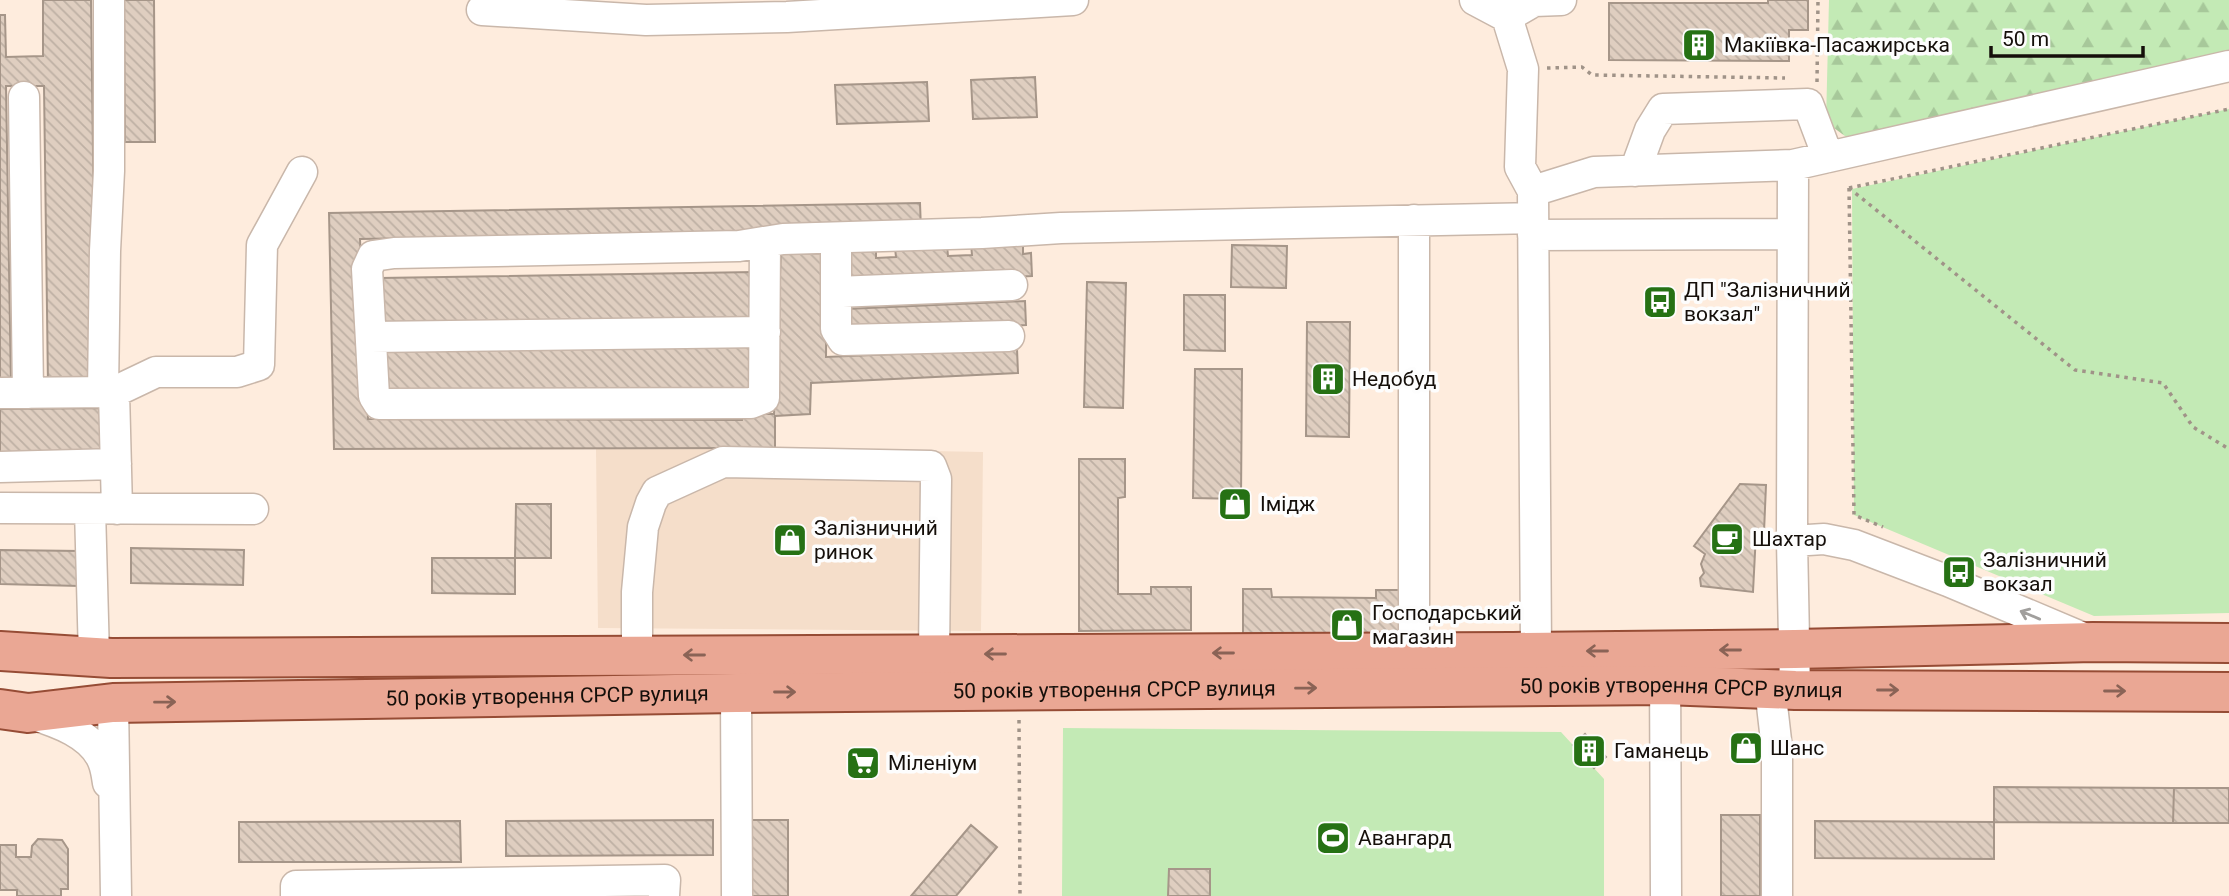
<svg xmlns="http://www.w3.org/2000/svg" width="2229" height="896" font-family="Roboto,sans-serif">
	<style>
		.built { fill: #f5deca }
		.forest { fill: url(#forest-firs) }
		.park { fill: #c3eab5 }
		.building { fill: url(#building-back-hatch); stroke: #a69689; stroke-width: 2 }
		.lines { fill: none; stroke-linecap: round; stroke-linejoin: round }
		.minor-casing { stroke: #c9b7aa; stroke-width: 33 }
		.major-casing { stroke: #964c35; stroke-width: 42 }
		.path { stroke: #a09388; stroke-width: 3.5; stroke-dasharray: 3.5 5; stroke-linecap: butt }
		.minor { stroke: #fff; stroke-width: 30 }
		.major { stroke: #eaa794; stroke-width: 38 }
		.oneway { stroke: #a19f9d }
		.oneway2 { stroke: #8a6356 }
		.labels { text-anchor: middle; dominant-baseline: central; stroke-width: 7; stroke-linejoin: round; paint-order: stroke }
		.poi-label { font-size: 21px; fill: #150f0a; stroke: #fdfdfd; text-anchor: start }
		.street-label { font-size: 21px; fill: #150f0a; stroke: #fdfdfd }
	</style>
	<defs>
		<pattern id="forest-firs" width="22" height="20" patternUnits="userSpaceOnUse" patternTransform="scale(1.75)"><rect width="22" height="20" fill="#c3eab5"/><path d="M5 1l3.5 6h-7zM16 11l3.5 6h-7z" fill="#a7c89a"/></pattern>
		<pattern id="building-back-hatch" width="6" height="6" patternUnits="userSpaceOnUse" patternTransform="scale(1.75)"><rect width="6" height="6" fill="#dfcec0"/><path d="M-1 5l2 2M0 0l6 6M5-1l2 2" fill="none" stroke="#beb0a4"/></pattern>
	</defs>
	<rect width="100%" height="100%" fill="#feecdd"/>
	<path class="built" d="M775,448L983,452L981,631L598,628L596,449Z"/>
	<path class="forest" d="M1829,0H2229V56L1853,142L1826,122Z"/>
	<path class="park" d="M2229,109V613L2094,616L1854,515L1852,189Z
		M1063,728L1561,732L1604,779V896H1062Z"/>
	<path class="building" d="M43,0H91L96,384L48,385L44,86H6L11,386H0V15H5L6,57L43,56Z
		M124,0H154L155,142H125Z
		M1768,0H1808V30H1789V61L1609,60V3H1768Z
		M1035,77L1037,117L973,119L971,80Z
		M927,82L929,121L837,124L835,85Z
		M920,203L921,230L360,239L368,419L742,420L743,414H774L781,251L827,250L826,357L1017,349L1018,373L811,383L810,414L775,416V448L334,449L329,213Z
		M1023,241V254L1031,253L1032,276L845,286V251L876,249V258L896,257L895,248L947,245L948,256L972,255L971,244Z
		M1232,245L1287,246L1286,288L1231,287Z
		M754,272L755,323L381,330L380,278Z
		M1087,282L1126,283L1123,408L1084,407Z
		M1650,294H1669V309H1650Z
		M1184,295H1225V351L1184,350Z
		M1025,301L1026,325L846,333V309Z
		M1307,322H1350L1349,437L1306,436Z
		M754,344L756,395L385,396L384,351Z
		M1195,369H1242L1241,499L1193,498Z
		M102,408V453L0,454V409Z
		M1079,459H1125V497L1118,498V594H1151V587H1191V630L1079,631Z
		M1740,484L1766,485L1764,532L1756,533L1753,592L1701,586L1700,578L1704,573L1701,564L1705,554L1694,546Z
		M516,504H551V558H515Z
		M131,548L244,550L243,585L131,583Z
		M0,550L80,551L79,586L0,584Z
		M432,558H515V594L432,593Z
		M1243,589H1271L1272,597L1376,598V590H1404V635L1243,633Z
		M1585,734L1606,757L1594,768L1573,745Z
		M1994,787L2174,788L2173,823L1994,822Z
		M2174,788H2229V823H2173Z
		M1721,815H1760V896H1721Z
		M713,820V855L506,856V821Z
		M750,820H788V896H750Z
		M460,821L461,862H239V822Z
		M1815,821L1994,822V859L1815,858Z
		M971,825L997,847L956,896H911Z
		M38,839L62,840L68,849V889H61V896H17V890H0V845H16V857H31L32,846Z
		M1169,869H1210V896H1168Z"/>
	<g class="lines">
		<g class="minor-casing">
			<path id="minor" d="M1475,0L1507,17
				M482,10L646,20L787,17L1073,0
				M24,97L28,393
				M1793,165L1792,541L1795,690
				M1635,171L1650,130L1663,109L1808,104L1828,157
				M1533,191L1520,167L1523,69L1507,17L1534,1L1561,0
				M1414,220V652
				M1533,235L1792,234
				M836,238V329L843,340L1009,336
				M765,242L764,398L751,403L379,404L374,396L367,269L373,256L394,253L739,246L783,239L982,233L1061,228L1533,218
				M836,292L1012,285
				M371,337L765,332
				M103,392L105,251L109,171V0
				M114,392L117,509
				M0,393L114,392L156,372H237L259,365L262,245L302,172
				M0,467L116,464
				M0,508L253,509
				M90,509L94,657
				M1792,541L1824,539L1854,545L1948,581L2088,640
				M1536,651L1533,191L1594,172L1793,165L2229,66
				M637,655V592L643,527L651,503L657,492L723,462L931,466L936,479L934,654
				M1665,665L1666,896
				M1770,688L1777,749V896
				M736,693L737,896
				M113,703L116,896
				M31,714C57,722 92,734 103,761C106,768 107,776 108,783
				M296,896V886L665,880L664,896"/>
		</g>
		<g class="major-casing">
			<g id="major">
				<path d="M0,651L111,658L1513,652L1795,649L2093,642L2229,643"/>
				<path id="s1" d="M0,709L28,713L113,703L736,693L1665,685L1795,690L2229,692"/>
			</g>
		</g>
		<path class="path" d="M1547,68L1582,67L1592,75L1785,78
			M1817,82L1818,0
			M1849,188L1854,515L1883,527
			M1849,188L2075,370L2163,383L2193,427L2229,449
			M1849,188L2229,109
			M1019,720L1020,896"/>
		<use href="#minor" class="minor"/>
		<use href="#major" class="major"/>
	</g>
	<defs><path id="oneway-shaft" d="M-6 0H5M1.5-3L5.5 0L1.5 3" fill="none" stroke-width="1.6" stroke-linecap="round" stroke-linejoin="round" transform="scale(1.75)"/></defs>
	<use class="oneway" href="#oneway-shaft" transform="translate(2030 615) rotate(-157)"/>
	<g class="oneway2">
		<use href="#oneway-shaft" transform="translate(1730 650) rotate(180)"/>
		<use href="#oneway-shaft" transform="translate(1597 651) rotate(180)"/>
		<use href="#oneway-shaft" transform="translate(1223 653) rotate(180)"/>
		<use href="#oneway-shaft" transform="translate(995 654) rotate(180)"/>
		<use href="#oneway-shaft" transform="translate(694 655) rotate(180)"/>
		<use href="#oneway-shaft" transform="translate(1306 688) rotate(-1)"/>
		<use href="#oneway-shaft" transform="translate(1888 690)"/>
		<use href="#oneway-shaft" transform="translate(2115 691)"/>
		<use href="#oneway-shaft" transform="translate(785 692)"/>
		<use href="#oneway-shaft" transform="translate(165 702) rotate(-1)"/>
	</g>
	<defs>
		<g id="building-square" transform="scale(1.75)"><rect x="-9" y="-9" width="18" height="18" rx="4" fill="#267114" stroke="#fdfdfd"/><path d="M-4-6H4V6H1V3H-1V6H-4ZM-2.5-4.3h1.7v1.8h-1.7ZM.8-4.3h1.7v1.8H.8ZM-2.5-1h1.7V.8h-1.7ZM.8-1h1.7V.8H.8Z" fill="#fff"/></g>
		<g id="bus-square" transform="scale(1.75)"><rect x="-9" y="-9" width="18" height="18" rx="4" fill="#267114" stroke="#fdfdfd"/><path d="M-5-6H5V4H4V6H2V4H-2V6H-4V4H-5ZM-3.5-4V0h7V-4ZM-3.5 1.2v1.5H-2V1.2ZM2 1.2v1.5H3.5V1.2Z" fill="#fff"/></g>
		<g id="shop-square" transform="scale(1.75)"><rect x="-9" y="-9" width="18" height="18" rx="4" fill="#267114" stroke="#fdfdfd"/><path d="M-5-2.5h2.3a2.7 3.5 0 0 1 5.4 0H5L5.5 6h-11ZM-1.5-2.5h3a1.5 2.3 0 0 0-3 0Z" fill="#fff"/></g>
		<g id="cafe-square" transform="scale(1.75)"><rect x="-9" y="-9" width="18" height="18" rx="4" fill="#267114" stroke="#fdfdfd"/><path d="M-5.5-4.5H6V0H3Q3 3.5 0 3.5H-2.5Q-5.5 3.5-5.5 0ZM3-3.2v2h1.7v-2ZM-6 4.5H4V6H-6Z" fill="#fff"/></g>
		<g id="supermarket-square" transform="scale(1.75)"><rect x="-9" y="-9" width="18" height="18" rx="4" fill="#267114" stroke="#fdfdfd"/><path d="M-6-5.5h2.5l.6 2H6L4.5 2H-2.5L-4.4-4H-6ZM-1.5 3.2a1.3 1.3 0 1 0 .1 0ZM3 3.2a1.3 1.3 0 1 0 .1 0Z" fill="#fff"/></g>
		<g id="stadium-square" transform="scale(1.75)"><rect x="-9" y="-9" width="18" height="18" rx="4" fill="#267114" stroke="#fdfdfd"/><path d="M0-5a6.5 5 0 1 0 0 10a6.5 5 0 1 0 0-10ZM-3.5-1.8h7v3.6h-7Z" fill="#fff"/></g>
	</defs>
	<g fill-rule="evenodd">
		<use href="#building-square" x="1699" y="45"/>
		<use href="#bus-square" x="1660" y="302"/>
		<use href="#building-square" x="1328" y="379"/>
		<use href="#shop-square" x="1235" y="504"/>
		<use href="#cafe-square" x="1727" y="539"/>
		<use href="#shop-square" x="790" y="540"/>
		<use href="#bus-square" x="1959" y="572"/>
		<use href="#shop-square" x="1347" y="625"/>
		<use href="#shop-square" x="1746" y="748"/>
		<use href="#building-square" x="1589" y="751"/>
		<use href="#supermarket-square" x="863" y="763"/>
		<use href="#stadium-square" x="1333" y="838"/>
	</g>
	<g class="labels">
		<g class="poi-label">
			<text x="1724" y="45">Макіївка-Пасажирська</text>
			<text x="1684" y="290">ДП "Залізничний<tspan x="1684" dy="24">вокзал"</tspan></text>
			<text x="1352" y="379">Недобуд</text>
			<text x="1260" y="504">Імідж</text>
			<text x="814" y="528">Залізничний<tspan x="814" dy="24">ринок</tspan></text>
			<text x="1752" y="539">Шахтар</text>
			<text x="1983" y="560">Залізничний<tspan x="1983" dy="24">вокзал</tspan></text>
			<text x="1372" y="613">Господарський<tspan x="1372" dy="24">магазин</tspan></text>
			<text x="1770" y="748">Шанс</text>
			<text x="1614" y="751">Гаманець</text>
			<text x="888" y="763">Міленіум</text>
			<text x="1358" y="838">Авангард</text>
		</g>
		<g class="street-label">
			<text stroke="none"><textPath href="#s1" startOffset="1682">50 років утворення СРСР вулиця</textPath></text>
			<text stroke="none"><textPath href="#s1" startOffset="1115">50 років утворення СРСР вулиця</textPath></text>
			<text stroke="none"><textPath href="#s1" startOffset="548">50 років утворення СРСР вулиця</textPath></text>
		</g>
	</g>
	<path d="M1991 46v10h152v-10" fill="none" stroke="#150f0a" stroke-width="3.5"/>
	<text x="2002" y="46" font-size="21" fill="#150f0a" stroke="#fdfdfd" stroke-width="5" paint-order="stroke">50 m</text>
</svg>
